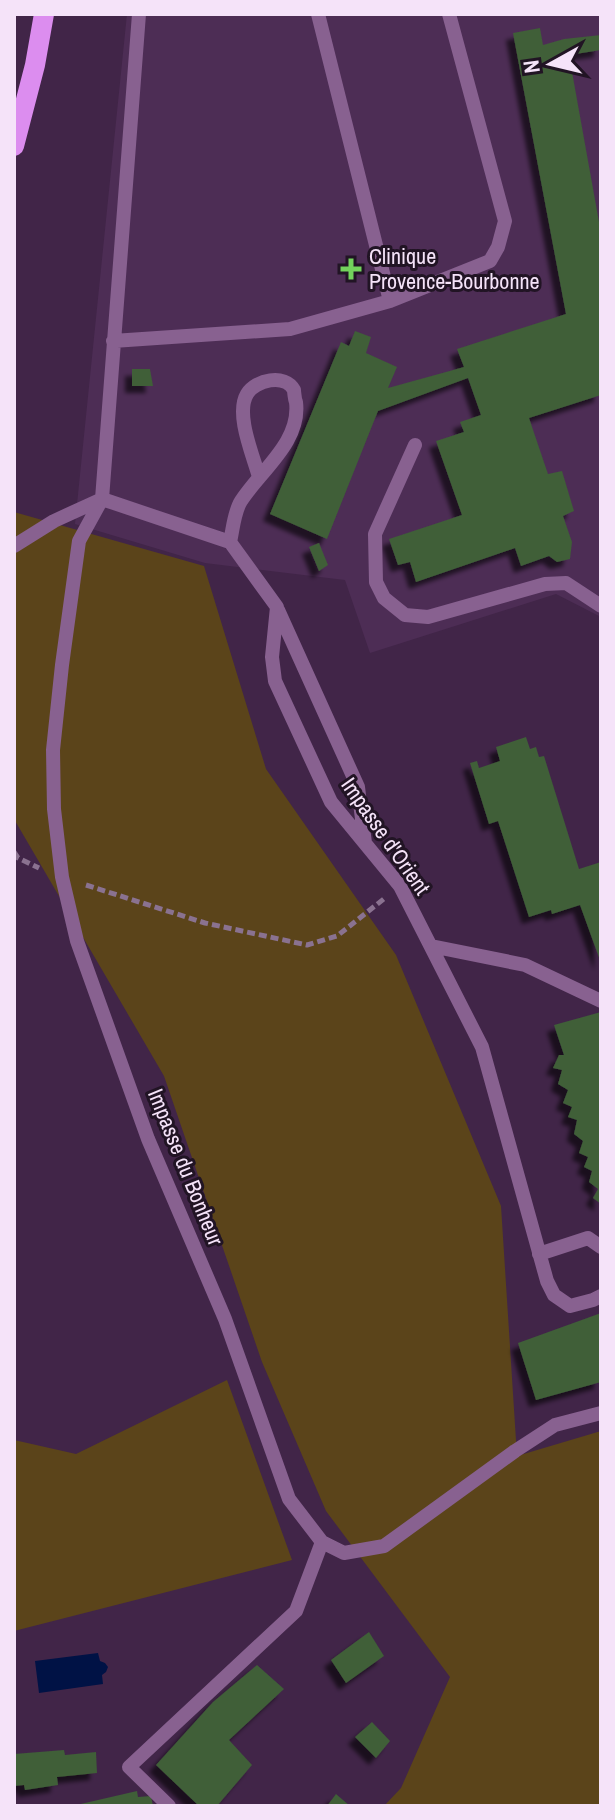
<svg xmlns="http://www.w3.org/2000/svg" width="615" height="1820" font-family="'Archivo Narrow',sans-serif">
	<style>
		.built { fill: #4d2d55 }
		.green { fill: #5b441a }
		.water { fill: #001245 }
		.building { fill: #3f5e38; filter: url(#shadow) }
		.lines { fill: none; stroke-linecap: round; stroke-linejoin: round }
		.path { stroke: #8a7290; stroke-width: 5; stroke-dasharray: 8 4; stroke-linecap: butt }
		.lane { stroke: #886190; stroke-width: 14 }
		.primary { stroke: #dc8def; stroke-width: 20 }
		.poi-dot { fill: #73d25c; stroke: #211424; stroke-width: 3 }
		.labels { text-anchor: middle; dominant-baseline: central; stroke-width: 6; stroke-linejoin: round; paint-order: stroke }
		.poi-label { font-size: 22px; fill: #f5e3f9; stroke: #211424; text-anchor: start }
		.street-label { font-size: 22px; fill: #f5e3f9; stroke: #211424 }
	</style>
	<defs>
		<filter id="shadow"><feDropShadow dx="-7" dy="7" stdDeviation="2" flood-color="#0009"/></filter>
	</defs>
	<rect width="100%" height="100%" fill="#412548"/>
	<path class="built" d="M127,14H601V617L556,594L370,653L345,580L205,563L75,524Z"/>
	<path class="green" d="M14,512L204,566L266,769L396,955L501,1206L517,1456L601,1431V1806H384L401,1788L450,1677L326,1511L262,1362L164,1076L14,819Z
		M227,1380L292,1560L14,1631V1440L76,1454Z"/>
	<path class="water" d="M98,1653L100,1661L105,1663L108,1667L106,1672L102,1675L103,1684L39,1693L35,1661Z"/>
	<path class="building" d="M540,28L543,45L564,39L601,35V50L569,55L601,233V395L529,418L548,474L562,471L574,511L563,516L572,542L570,559L557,562L549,556L521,566L515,548L416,582L410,562L398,565L389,539L462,515L436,441L464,432L460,422L481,415L468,378L378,411L327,539L270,514L341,342L349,346L355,331L371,337L366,353L397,367L388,388L464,367L457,349L566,314L513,33Z
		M132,369H150L153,386H132Z
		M319,543L328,565L319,571L309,547Z
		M526,737L530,749L536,747L539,757L544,756L579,869L601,862V963L580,905L552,914L551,910L529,917L498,821L489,824L470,763L477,761L479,768L500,761L496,747Z
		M601,1012V1204L593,1198L598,1189L589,1182L592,1171L584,1167L588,1157L579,1153L583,1141L574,1134L577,1120L568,1117L572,1107L563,1103L568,1090L558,1084L562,1070L553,1068L559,1055H564L554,1025Z
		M601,1313V1382L536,1400L518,1343Z
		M369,1632L384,1656L346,1683L331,1660Z
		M257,1665L284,1689L229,1740L252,1765L217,1806H199L156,1765L213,1702Z
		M372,1722L390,1741L376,1758L355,1737Z
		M64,1750L65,1755L96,1752L97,1773L57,1777L58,1785L25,1790L24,1785L14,1786V1754Z
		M137,1791L138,1797L151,1796L153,1806H72Z
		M336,1794L350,1806H327Z"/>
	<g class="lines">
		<path class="path" d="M14,852L18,858L39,868
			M86,885L205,923L307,945L337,936L385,898"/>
		<path class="lane" d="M139,14L102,499L79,541L62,665L53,750L54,809L62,877L77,941L148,1139L225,1319L289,1499L322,1542L296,1611L129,1767L169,1806
			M318,14L390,301
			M113,341L290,329L390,301L490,261L498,247L505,221L449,14
			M415,445L375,534L376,582L384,598L405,615L428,617L545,584L566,583L601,606
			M230,542L277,607L272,657L275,681L331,802L400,886L482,1047L547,1281L554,1295L570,1306L593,1300L601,1296
			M230,542C233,529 234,512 241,501C261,470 301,442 296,402C295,401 294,391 294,390C285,373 255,380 247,394C235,414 253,455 259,477
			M14,546L54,521L102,499L230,542
			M278,610L358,787L365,843
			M431,946L525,965L601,1001
			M539,1254L588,1238L601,1247
			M322,1542L344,1553L384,1546L515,1451L555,1425L601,1413"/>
		<path class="primary" d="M14,146L35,65L44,14"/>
	</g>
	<path class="poi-dot" d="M347 257h8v8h8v8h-8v8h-8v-8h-8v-8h8z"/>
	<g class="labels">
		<g class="poi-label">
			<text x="369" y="256">Clinique<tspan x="369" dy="25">Provence-Bourbonne</tspan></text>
		</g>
		<g class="street-label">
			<text transform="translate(386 836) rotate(55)">Impasse d'Orient</text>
			<text transform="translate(186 1167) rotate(68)">Impasse du Bonheur</text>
		</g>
	</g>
	<rect width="615" height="1820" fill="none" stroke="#f5e3f9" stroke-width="32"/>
	<g transform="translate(551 64) rotate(262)" stroke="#211424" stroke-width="6" paint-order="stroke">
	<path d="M0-6L14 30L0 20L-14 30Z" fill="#f5e3f9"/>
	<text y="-12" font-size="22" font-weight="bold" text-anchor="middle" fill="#f5e3f9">N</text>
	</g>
</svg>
